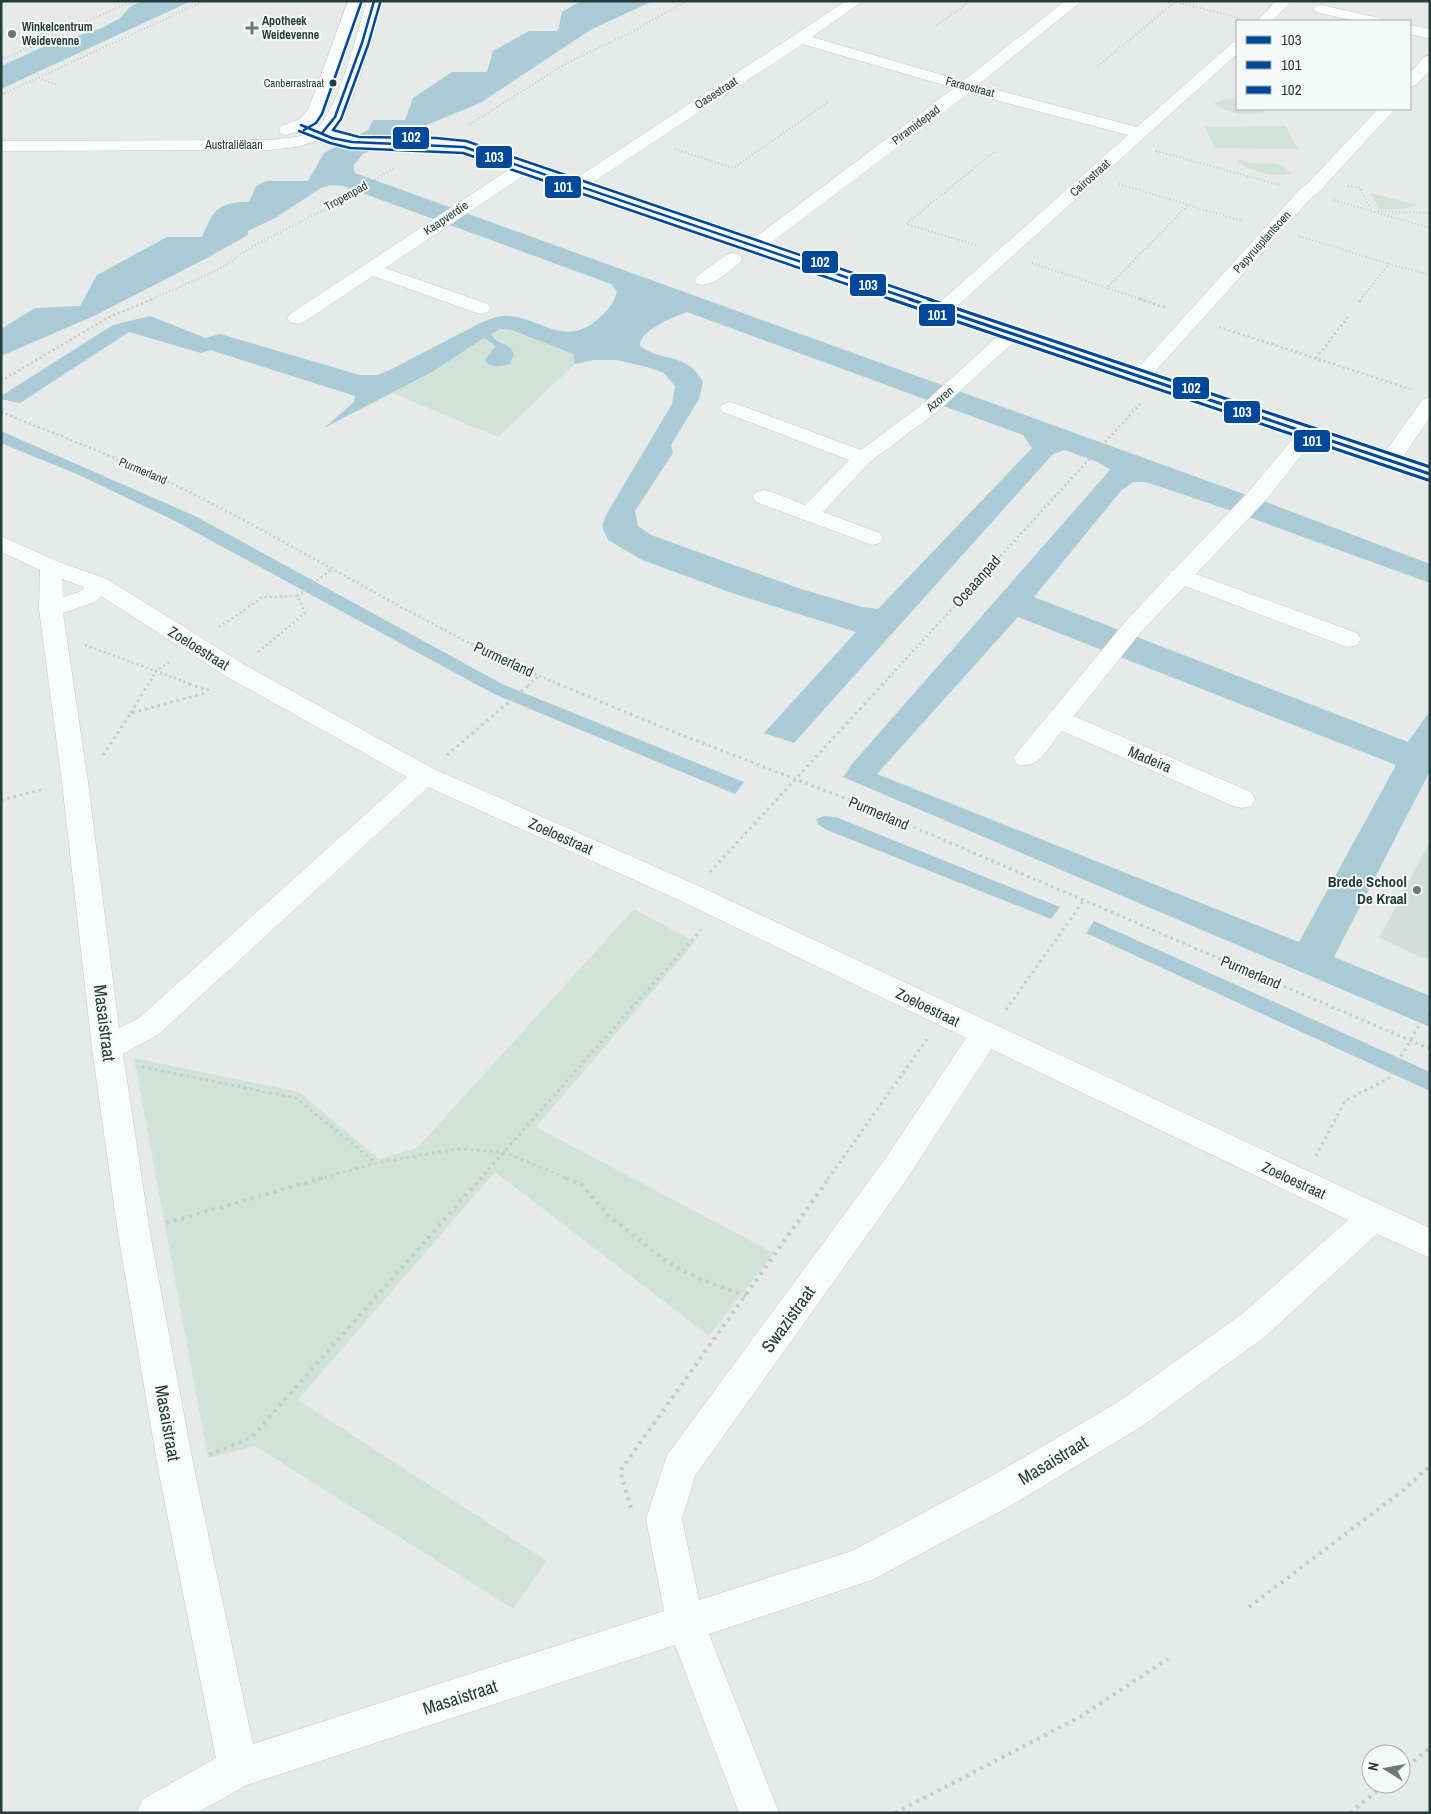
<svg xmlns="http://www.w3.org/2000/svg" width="1431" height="1814" font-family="'Archivo Narrow',sans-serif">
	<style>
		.built { fill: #d5dcd9 }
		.green { fill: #d1e3d8 }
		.water { fill: #aacbd6; fill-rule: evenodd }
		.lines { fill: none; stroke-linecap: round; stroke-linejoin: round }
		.minor-casing { stroke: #c3c8c6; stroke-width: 1 }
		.path-far3 { stroke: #c2cbc9; stroke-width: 2; stroke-dasharray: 1 2.5; stroke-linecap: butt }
		.path-far2 { stroke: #c2cbc9; stroke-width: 2.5; stroke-dasharray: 2 3; stroke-linecap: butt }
		.path-far1 { stroke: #c2cbc9; stroke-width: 3; stroke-dasharray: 2.5 4; stroke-linecap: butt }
		.path { stroke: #c2cbc9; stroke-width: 4; stroke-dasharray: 3 5; stroke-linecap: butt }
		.minor { fill: #fbfcfc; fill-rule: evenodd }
		.bus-1-far1-casing { stroke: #f5f9f8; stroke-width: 5 }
		.bus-1-casing { stroke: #f5f9f8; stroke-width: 6 }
		.bus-2-far1-casing { stroke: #f5f9f8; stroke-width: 5 }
		.bus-2-casing { stroke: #f5f9f8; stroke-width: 6 }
		.bus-3-far1-casing { stroke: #f5f9f8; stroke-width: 5 }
		.bus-3-casing { stroke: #f5f9f8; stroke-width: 6 }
		.bus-1-far1 { stroke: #004899; stroke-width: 2.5 }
		.bus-1 { stroke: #004899; stroke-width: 3 }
		.bus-2-far1 { stroke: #004899; stroke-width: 2.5 }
		.bus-2 { stroke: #004899; stroke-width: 3 }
		.bus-3-far1 { stroke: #004899; stroke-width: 2.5 }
		.bus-3 { stroke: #004899; stroke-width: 3 }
		.poi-dot { fill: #697a77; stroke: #f5f9f8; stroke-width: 2 }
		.bus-dot { fill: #253d3a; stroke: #f5f9f8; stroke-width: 2 }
		.labels { text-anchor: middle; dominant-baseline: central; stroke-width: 4; stroke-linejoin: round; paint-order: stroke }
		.far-bus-label { font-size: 11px; fill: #253d3a; stroke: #f5f9f8; text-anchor: end }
		.far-poi-label { font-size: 12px; font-weight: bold; fill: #253d3a; stroke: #f5f9f8; text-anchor: start }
		.far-street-label { font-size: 12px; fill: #253d3a; stroke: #f5f9f8 }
		.street-label { font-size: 15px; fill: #253d3a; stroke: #f5f9f8 }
		.poi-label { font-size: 15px; font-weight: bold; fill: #253d3a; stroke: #f5f9f8; text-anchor: end }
		.near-street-label { font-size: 18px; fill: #253d3a; stroke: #f5f9f8 }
		.line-badge { stroke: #f5f9f8; stroke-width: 2 }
		.badge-label { font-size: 14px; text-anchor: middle; font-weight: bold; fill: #fff }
	</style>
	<rect width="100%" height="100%" fill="#e6ebe9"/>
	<path class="built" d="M1430,841V961L1379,938Z"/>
	<path class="green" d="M1228,98L1237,100V109H1262L1264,113C1249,115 1226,115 1214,103Z
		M1286,126L1298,149L1214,148L1205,127Z
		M1240,159C1245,161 1250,163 1255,163C1271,165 1280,159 1291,174C1274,178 1252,172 1237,162Z
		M1370,193L1417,205L1404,209H1379Z
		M500,329L512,330L573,354L575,364L498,437L392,393L432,372L484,338L496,346L490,366L510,364L504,342L492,337L491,333Z
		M634,909L695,942L536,1127L774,1253L709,1336L495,1172L298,1400L547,1561L513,1609L255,1446L208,1458L134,1058L299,1092L379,1159L417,1148Z"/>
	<path class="water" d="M141,1H191L1,89V66L63,38L78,36L102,28L120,18L130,7Z
		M581,1H653L592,29L480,103L407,133L363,154L353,166L355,173L1266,502L1430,564V583L1229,510L1146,482H1133L1121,491L1034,597L1408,742L1430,711V771L1334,957L1430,996V1027L843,777L852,764L1110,470L1098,462L1065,450L1053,454L794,743L764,733L856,632L735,594L642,560L608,540L602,526L606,515L672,404L675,386L664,373L647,367L616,360H593L575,364L573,354L512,330L500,329L491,334C496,344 508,341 514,354L510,364C501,366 490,369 485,360L496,346L484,338L432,372L324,428L354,402L355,396L210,350L201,353L129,332L20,403L1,399V396L113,325L150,316L206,338L220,334L360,375H377L390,370L482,322C491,319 500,315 509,316C543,319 564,347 597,320C607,311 613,305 617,292L611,284L343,186L330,185L321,188L275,218L248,231V235L207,258L94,316L1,356V329L35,308L80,306L97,275L167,237H202C214,209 218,202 249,202L256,186L266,181H308L324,153L368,130L373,120H405L413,98L452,72H487L493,51L529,31H558L562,12ZM687,312L1023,435L1032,448L878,609L862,607L801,589L651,535L638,526L635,511L673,453L671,445L699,399L703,382C686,351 663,363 640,346C639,330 674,317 687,312ZM1018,617L1396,765L1299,942L877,774Z
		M1,431L195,516L504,685L744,782L735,794L494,694L175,521L79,475L1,443Z
		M824,816L836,817L1060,907L1051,919L827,830L819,825L816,819Z
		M1094,921L1430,1072V1091L1086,933Z"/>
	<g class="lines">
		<g class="minor-casing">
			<path id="minor" d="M348,1H362L324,111L313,124L319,126C340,104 357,32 367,1H381C371,37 357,105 332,132L360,138L438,139L464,142L575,179L846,1H863L812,37L963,81L1065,1H1082L978,85L1137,127L1232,43L1237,41V54L956,307L1136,370L1301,188L1307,184L1378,109H1395L1319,192L1313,196L1152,375L1385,452L1423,399L1430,397V418L1402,458L1430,467V480L1312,442L1266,500L1196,574L1357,633L1361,639L1357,645L1349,647L1341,645L1185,586L1141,632L1074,716L1251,792L1255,799L1251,806L1242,808L1233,806L1062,731C1049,746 1039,771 1017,764L1013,758L1125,622L1168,576L1171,571L1174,570L1250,490L1295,436L1132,382L1015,341L938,411L870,462L823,512L880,533L883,538L880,543L872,545L756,502L753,497L756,492L764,490L772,492L805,505L849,460L723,412L720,408L723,404L730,402L737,404L861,450L924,403L999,335L526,174L385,268L488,304L491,308L488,312L481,314L474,312L373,276L304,322L297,324L290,322L287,318L290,314L511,168L451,150L360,148L323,139L296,147L269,150L1,151V141L269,140L296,137L308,134L300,130L287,135L281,134L279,130L281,126L300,119L308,110ZM802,44L954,88L753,239L590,184ZM969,93L1128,135L940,302L769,244Z
				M1276,1H1292L1272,21H1257Z
				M1321,5L1379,18L1382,21H1355L1316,12L1314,9L1316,6Z
				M1410,25L1430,29V39L1410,34Z
				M1430,55V70L1416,85L1410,87V73L1424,57Z
				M733,253L740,255L742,259L740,263C727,272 713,288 697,284L695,280L697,276L726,255Z
				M1,536L59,562L107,579L245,665L434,769L701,887L1430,1228V1258L1377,1234L1266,1336L1142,1426L1014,1504L872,1580L709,1634L779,1813H739L675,1645L247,1785L197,1813H137L143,1799L216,1758L158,1468L118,1233L92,1048L62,782L39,609L40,570L1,552ZM62,579L84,587L79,592L63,597ZM101,596L227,677L407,777L139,1018L119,1028L88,782L63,613L95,602ZM428,787L681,901L966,1038L885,1159L667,1455L646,1519L664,1611L253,1744L194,1468L150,1233L123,1054L159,1034ZM991,1049L1348,1220L1242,1314L1118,1402L988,1478L852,1551L699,1600L682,1519L695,1476L907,1179Z"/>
		</g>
		<path class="path-far3" d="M1176,2L1240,18
			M937,25L970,1
			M31,47L39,78L57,85
			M1,60L132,1
			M1098,66L1176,1
			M1,95L204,1
			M470,124L567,63L632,32L686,1
			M675,149L733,168L828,102
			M1156,151L1280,185
			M1119,184L1242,221
			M1348,186L1359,187L1372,211
			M1334,200L1430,228
			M1378,211L1430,213
			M1299,236L1389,264
			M976,245L906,224L995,151
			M1032,263L1143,300
			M1106,289L1188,205
			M150,300L220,269L251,247L343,200L395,167
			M1360,300L1389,264L1430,275"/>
		<path class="path-far2" d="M1139,299L1166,308
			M1359,302L1361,299
			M1219,327L1410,389
			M1316,358L1348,317
			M1,381L109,317L153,299
			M1,412C67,439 135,464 199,497C320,558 435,633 561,685
			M297,596L332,569
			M219,627L263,597L297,596L305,613L257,653
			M85,645L193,685
			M148,685L156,671L171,661
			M528,685L539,676
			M882,685L1141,403"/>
		<path class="path-far1" d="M189,684L206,690
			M558,684L679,734L862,805L1430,1049
			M131,713L148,684
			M103,755L131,713L202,694L210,688
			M447,755L530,684
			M1,800L44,789
			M710,872L883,684
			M1006,1010L1084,900
			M142,1067L296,1098L376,1163
			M1316,1156L1345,1101L1389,1078L1430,1006
			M318,1179L376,1163L457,1149L504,1152L569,1179
			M480,1179L701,930
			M828,1179L927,1039"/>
		<path class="path" d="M566,1178L582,1185L609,1216L667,1262L698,1278L746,1296
			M166,1223L323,1178
			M209,1455L252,1437L481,1178
			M631,1508L620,1471L829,1178
			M1249,1607L1401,1492L1430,1466
			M1401,1771L1430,1748
			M895,1813L1078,1718L1168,1659
			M1350,1813L1385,1784"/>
		<use href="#minor" class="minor"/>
		<g class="bus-1-far1-casing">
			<path id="bus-1-far1" d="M301,125L332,138L352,142L464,147L913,300
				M322,133L335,117L362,43L374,1"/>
		</g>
		<g class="bus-1-casing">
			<path id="bus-1" d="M909,299L1430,474"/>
		</g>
		<g class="bus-2-far1-casing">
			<path id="bus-2-far1" d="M304,130L316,123L322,114L361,3
				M299,131L330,143L350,148L463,153L893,300"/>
		</g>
		<g class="bus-2-casing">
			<path id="bus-2" d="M890,299L1428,480"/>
		</g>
		<g class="bus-3-far1-casing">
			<path id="bus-3-far1" d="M380,3L368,45L341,119L333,130L359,137L436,138L466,141L932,300"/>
		</g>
		<g class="bus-3-casing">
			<path id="bus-3" d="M928,299L1430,467"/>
		</g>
		<use href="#bus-1-far1" class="bus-1-far1"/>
		<use href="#bus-1" class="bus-1"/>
		<use href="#bus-2-far1" class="bus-2-far1"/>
		<use href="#bus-2" class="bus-2"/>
		<use href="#bus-3-far1" class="bus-3-far1"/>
		<use href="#bus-3" class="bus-3"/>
	</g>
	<g class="poi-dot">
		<path d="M249.5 20.5h5v5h5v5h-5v5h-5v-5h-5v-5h5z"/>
		<circle cx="12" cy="34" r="5"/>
		<circle cx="1417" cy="890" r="5"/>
	</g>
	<circle class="bus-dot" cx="333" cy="83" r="4.5"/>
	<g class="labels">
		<g class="far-bus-label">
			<text x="324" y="83">Canberrastraat</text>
		</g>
		<g class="far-poi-label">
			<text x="262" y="21">Apotheek<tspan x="262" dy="14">Weidevenne</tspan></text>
			<text x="22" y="27">Winkelcentrum<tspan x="22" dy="14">Weidevenne</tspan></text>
		</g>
		<g class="far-street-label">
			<text transform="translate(970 87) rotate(15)">Faraostraat</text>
			<text transform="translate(716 93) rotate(-33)">Oasestraat</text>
			<text transform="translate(916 125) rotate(-37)">Piramidepad</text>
			<text x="234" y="145">Australiëlaan</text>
			<text transform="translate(1090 178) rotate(-42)">Cairostraat</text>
			<text transform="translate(346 196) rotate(-29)">Tropenpad</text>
			<text transform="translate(446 218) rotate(-34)">Kaapverdie</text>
			<text transform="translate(1262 242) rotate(-48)">Papyrusplantsoen</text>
			<text transform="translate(940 399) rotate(-41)">Azoren</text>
			<text transform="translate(143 471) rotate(23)">Purmerland</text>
		</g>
		<g class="street-label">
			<text transform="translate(976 581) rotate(-48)">Oceaanpad</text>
			<text transform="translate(199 648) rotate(32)">Zoeloestraat</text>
			<text transform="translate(504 659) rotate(25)">Purmerland</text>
			<text transform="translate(1150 759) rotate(23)">Madeira</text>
			<text transform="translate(879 813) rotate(23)">Purmerland</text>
			<text transform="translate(561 836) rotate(24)">Zoeloestraat</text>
			<text transform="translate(1251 972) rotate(23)">Purmerland</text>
			<text transform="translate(928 1007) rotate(26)">Zoeloestraat</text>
			<text transform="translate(1294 1180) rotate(25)">Zoeloestraat</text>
		</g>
		<g class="poi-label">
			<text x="1407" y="881">Brede School<tspan x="1407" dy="17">De Kraal</tspan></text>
		</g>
		<g class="near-street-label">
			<text transform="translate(105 1023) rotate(83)">Masaistraat</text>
			<text transform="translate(788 1319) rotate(-54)">Swazistraat</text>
			<text transform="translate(168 1423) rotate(80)">Masaistraat</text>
			<text transform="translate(1053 1460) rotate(-31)">Masaistraat</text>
			<text transform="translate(460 1697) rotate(-18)">Masaistraat</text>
		</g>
	</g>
	<g class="line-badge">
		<rect x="392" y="126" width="38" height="24" rx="5" fill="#004899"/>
		<rect x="475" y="145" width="38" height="24" rx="5" fill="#004899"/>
		<rect x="544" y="175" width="38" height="24" rx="5" fill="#004899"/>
		<rect x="801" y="250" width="38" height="24" rx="5" fill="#004899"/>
		<rect x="849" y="273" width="38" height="24" rx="5" fill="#004899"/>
		<rect x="918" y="303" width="38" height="24" rx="5" fill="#004899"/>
		<rect x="1172" y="376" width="38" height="24" rx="5" fill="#004899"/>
		<rect x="1223" y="400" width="38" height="24" rx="5" fill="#004899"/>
		<rect x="1293" y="429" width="38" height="24" rx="5" fill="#004899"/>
	</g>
	<g class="badge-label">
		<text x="411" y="142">102</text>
		<text x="494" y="162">103</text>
		<text x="563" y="192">101</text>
		<text x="820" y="267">102</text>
		<text x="868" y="290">103</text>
		<text x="937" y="320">101</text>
		<text x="1191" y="393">102</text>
		<text x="1242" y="417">103</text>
		<text x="1312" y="446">101</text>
	</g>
	<rect width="1431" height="1814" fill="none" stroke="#253d3a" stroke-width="5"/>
	<rect x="1236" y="20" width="175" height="90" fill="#f5f9f8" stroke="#a2aeac"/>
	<rect x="1246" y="36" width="25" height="8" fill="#004899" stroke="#a2aeac"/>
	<text x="1281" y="45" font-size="15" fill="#253d3a">103</text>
	<rect x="1246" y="61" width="25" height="8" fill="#004899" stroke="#a2aeac"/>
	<text x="1281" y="70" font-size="15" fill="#253d3a">101</text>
	<rect x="1246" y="86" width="25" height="8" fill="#004899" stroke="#a2aeac"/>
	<text x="1281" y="95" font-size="15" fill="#253d3a">102</text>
	<g transform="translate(1386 1769) rotate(281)"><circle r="24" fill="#f5f9f8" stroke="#a2aeac"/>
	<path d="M0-4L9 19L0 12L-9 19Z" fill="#697a77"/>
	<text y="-8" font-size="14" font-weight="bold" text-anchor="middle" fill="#253d3a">N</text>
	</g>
</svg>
